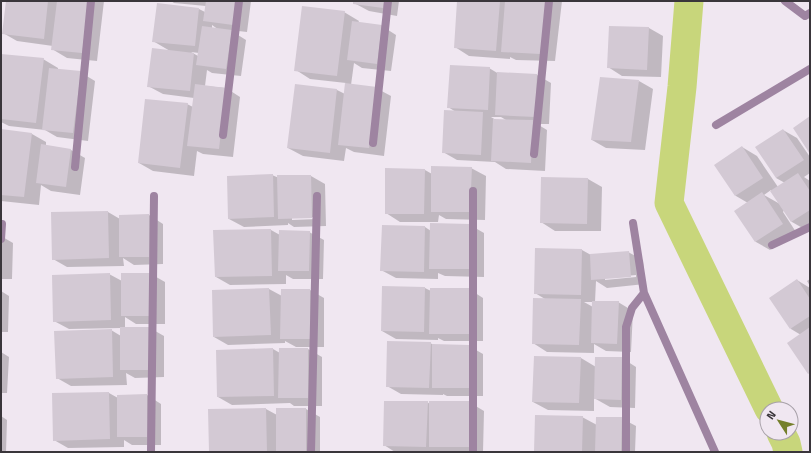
<svg xmlns="http://www.w3.org/2000/svg" width="811" height="453" font-family="'Titillium Web',sans-serif">
	<style>
		.shadow { fill: #0003; fill-rule: evenodd }
		.lines { fill: none; stroke-linecap: round; stroke-linejoin: round }
		.canal { stroke: #c8d67b; stroke-width: 29 }
		.building { fill: #d3c9d4 }
		.minor { stroke: #9e84a1; stroke-width: 8 }
	</style>
	<rect width="100%" height="100%" fill="#f0e7f1"/>
	<path class="shadow" d="M7,1H104L97,61L67,58L52,49L53,46L17,41L3,33Z
		M171,1H251L247,32L230,30L246,40L241,76L212,73L207,70L205,86L226,88L240,97L233,157L203,154L197,151L194,176L153,171L139,163L187,104L193,107L194,98L163,94L148,86L170,51L153,41L199,9L205,12L206,6L174,3ZM212,25L219,30L212,28ZM191,52L199,53L198,56Z
		M354,1H399L397,16L369,11L354,3Z
		M458,1H562L555,61L516,60L510,57V59L469,56L455,47Z
		M344,12L359,21L358,23L382,26L396,35L391,71L362,68L354,63L351,85L376,88L391,96L384,156L354,152L346,148L344,161L303,156L288,148L296,85L337,90L345,94L346,83L310,79L296,70Z
		M610,27L649,28L663,36L661,77L622,76L608,67Z
		M43,59L58,68V70L80,72L95,81L88,141L57,137L45,130L9,126L1,122V63Z
		M489,68L499,74L537,75L551,83L549,124H537L547,130L545,171L506,169L495,162L457,160L443,152L456,112L448,107ZM491,117H501L506,120H496Z
		M639,81L653,89L645,150L606,148L592,140Z
		M1,130L32,134L46,142V146L71,150L85,158L80,195L51,191L41,185L39,205L1,201Z
		M783,130L797,138L810,157V173L804,177L810,181V227L806,230L792,222L784,210L783,212L796,232L770,250L756,242L736,211L748,203L736,196L716,165L742,147L757,156L778,187L785,183L776,178ZM771,190L780,204L764,195Z
		M471,168L486,176L485,220L446,219L439,215L438,222H400L386,213L425,170L432,174Z
		M272,175L279,178L311,176L325,184L326,226L294,227L288,223V225L244,227L229,219ZM317,217V219L292,220V218Z
		M542,178L588,179L602,187L601,231H555L541,222Z
		M108,212L120,219L149,215L163,224V264L134,265L123,258L124,266L67,267L53,259L52,213Z
		M470,225L484,233V277L445,276L438,273V279L396,278L381,270L383,226L425,227L431,231Z
		M271,230L280,235L309,232L324,240L323,279H293L286,275V284L230,285L216,277Z
		M1,236L13,243L12,279H1Z
		M536,249L582,250L591,255L628,252L643,260L645,284L607,288L596,281L595,302H618L633,311L631,352L606,351L594,344V353L547,352L533,343L545,299L535,293ZM636,275V277L605,280V278ZM584,302H593V307Z
		M109,274L122,281L151,274L165,282V324H136L125,317V328H150L164,336V377L135,378L126,373L127,385L71,386L57,378L111,330L121,336V328L69,329L54,321Z
		M810,279V286L807,281Z
		M797,280L810,288V374L808,373L801,335L791,329Z
		M425,288L431,291L469,289L483,298V341H444L438,338V340L396,339L382,331Z
		M269,289L282,296L310,290L324,298V347H296L285,341V343L228,345L214,337Z
		M1,291L9,296L8,332H1Z
		M430,343L434,345L469,346L483,354V396H447L443,394V395L401,394L387,386Z
		M273,349L280,353L308,349L322,357V406H294L290,403L232,405L218,397Z
		M1,352L9,357L7,393H1Z
		M581,358L596,367L622,358L636,367L635,408L610,407L594,398V411L548,410L533,402Z
		M109,393L118,398V396L147,395L161,404V445H132L124,440V447L68,448L54,440Z
		M427,402L430,404L469,402L484,411L483,452H395L384,445Z
		M266,409L277,415L306,409L320,417V452H210Z
		M1,416L7,420L6,452H1Z
		M582,417L597,425L621,418L636,426L635,452H535Z"/>
	<g class="lines">
		<path class="canal" d="M689,1L682,87L669,203L769,409
			M781,433L786,443L788,452"/>
	</g>
	<path class="building" d="M6,1H48L44,39L2,34Z
		M57,1H89L82,53L51,50Z
		M206,1H236L233,25L203,21Z
		M353,1H384L383,8L353,4Z
		M457,1H500L496,51L454,48Z
		M505,1H547L540,54L501,52Z
		M157,3L199,8L195,46L152,42Z
		M302,6L345,11L337,76L294,71Z
		M352,21L382,25L377,64L347,60Z
		M202,26L232,30L226,69L196,65Z
		M609,26L649,27L647,70L607,68Z
		M152,48L194,53L190,91L147,87Z
		M1,54L44,58L36,123L1,119Z
		M450,65L490,67L488,110L447,108Z
		M49,68L81,71L73,133L42,130Z
		M497,72L537,74L535,117L495,115Z
		M600,77L639,80L631,142L591,140Z
		M345,83L377,87L369,148L338,145Z
		M195,84L226,88L219,149L187,146Z
		M295,84L337,89L330,153L287,148Z
		M145,99L188,103L180,168L138,163Z
		M444,110L483,112L481,155L442,153Z
		M810,116V154L793,128Z
		M493,119L533,120L531,163L491,161Z
		M1,129L32,133L24,197L1,195Z
		M783,129L804,160L776,178L755,147Z
		M41,144L71,149L66,187L36,183Z
		M742,146L763,178L735,196L714,165Z
		M431,166L472,167L470,212H431Z
		M385,168L425,169L424,214H385Z
		M798,173L810,191V210L791,222L770,191Z
		M273,174L274,217L228,219L227,176Z
		M277,175H311L312,218L278,219Z
		M541,177L588,178L587,224L540,223Z
		M762,192L783,224L755,242L734,211Z
		M108,211L109,258L52,260L51,212Z
		M149,214V257H119V215Z
		M430,223L470,224V269H429Z
		M382,225L425,226L424,272L380,271Z
		M271,229L272,276L215,277L213,230Z
		M279,230L310,231L309,271H278Z
		M535,248L582,249L581,295L534,294Z
		M629,251L631,277L591,280L590,254Z
		M110,273L111,320L53,322L52,275Z
		M121,273H151V316H121Z
		M797,279L810,299V316L790,329L769,298Z
		M382,286L425,287L424,332L381,331Z
		M269,288L271,335L213,337L212,290Z
		M430,288H469V334H429Z
		M281,289H310V339H280Z
		M533,298L581,299L579,345L532,344Z
		M592,301H619L617,344L591,343Z
		M120,327H150V370H120Z
		M810,327V372L808,374L787,343Z
		M112,329L113,377L56,379L54,331Z
		M387,341L431,342L429,388L386,387Z
		M432,344L469,345V388H432Z
		M273,348L274,396L217,397L216,350Z
		M279,348H308V398H278Z
		M534,356L581,357L579,403L532,402Z
		M595,357H622L621,400L594,399Z
		M109,392L110,439L53,441L52,393Z
		M147,394V437H117V395Z
		M384,401H428L426,447L383,446Z
		M429,401H469V447H429Z
		M266,408L267,452H209L208,409Z
		M276,408H306V452H276Z
		M535,415L583,416L582,452H534Z
		M596,417H622L621,452H595Z"/>
	<g class="lines">
		<path class="minor" d="M785,1L805,16L810,13
			M716,125L810,69
			M223,135L239,1
			M373,143L388,1
			M534,154L549,1
			M75,167L91,1
			M473,191V452
			M633,223L644,293L715,452
			M1,239L2,224
			M772,245L810,227
			M151,452L154,196
			M311,452L317,196
			M626,452V327L632,308L644,293"/>
	</g>
	<rect width="811" height="453" fill="none" stroke="#3a363b" stroke-width="4"/>
	<g transform="translate(779 421) rotate(306)"><circle r="19" fill="#f0e7f1" stroke="#a7a0a8"/>
	<path d="M0-3L7 15L0 10L-7 15Z" fill="#747f2b"/>
	<text y="-6" font-size="11" font-weight="bold" text-anchor="middle" fill="#3a363b">N</text>
	</g>
</svg>
